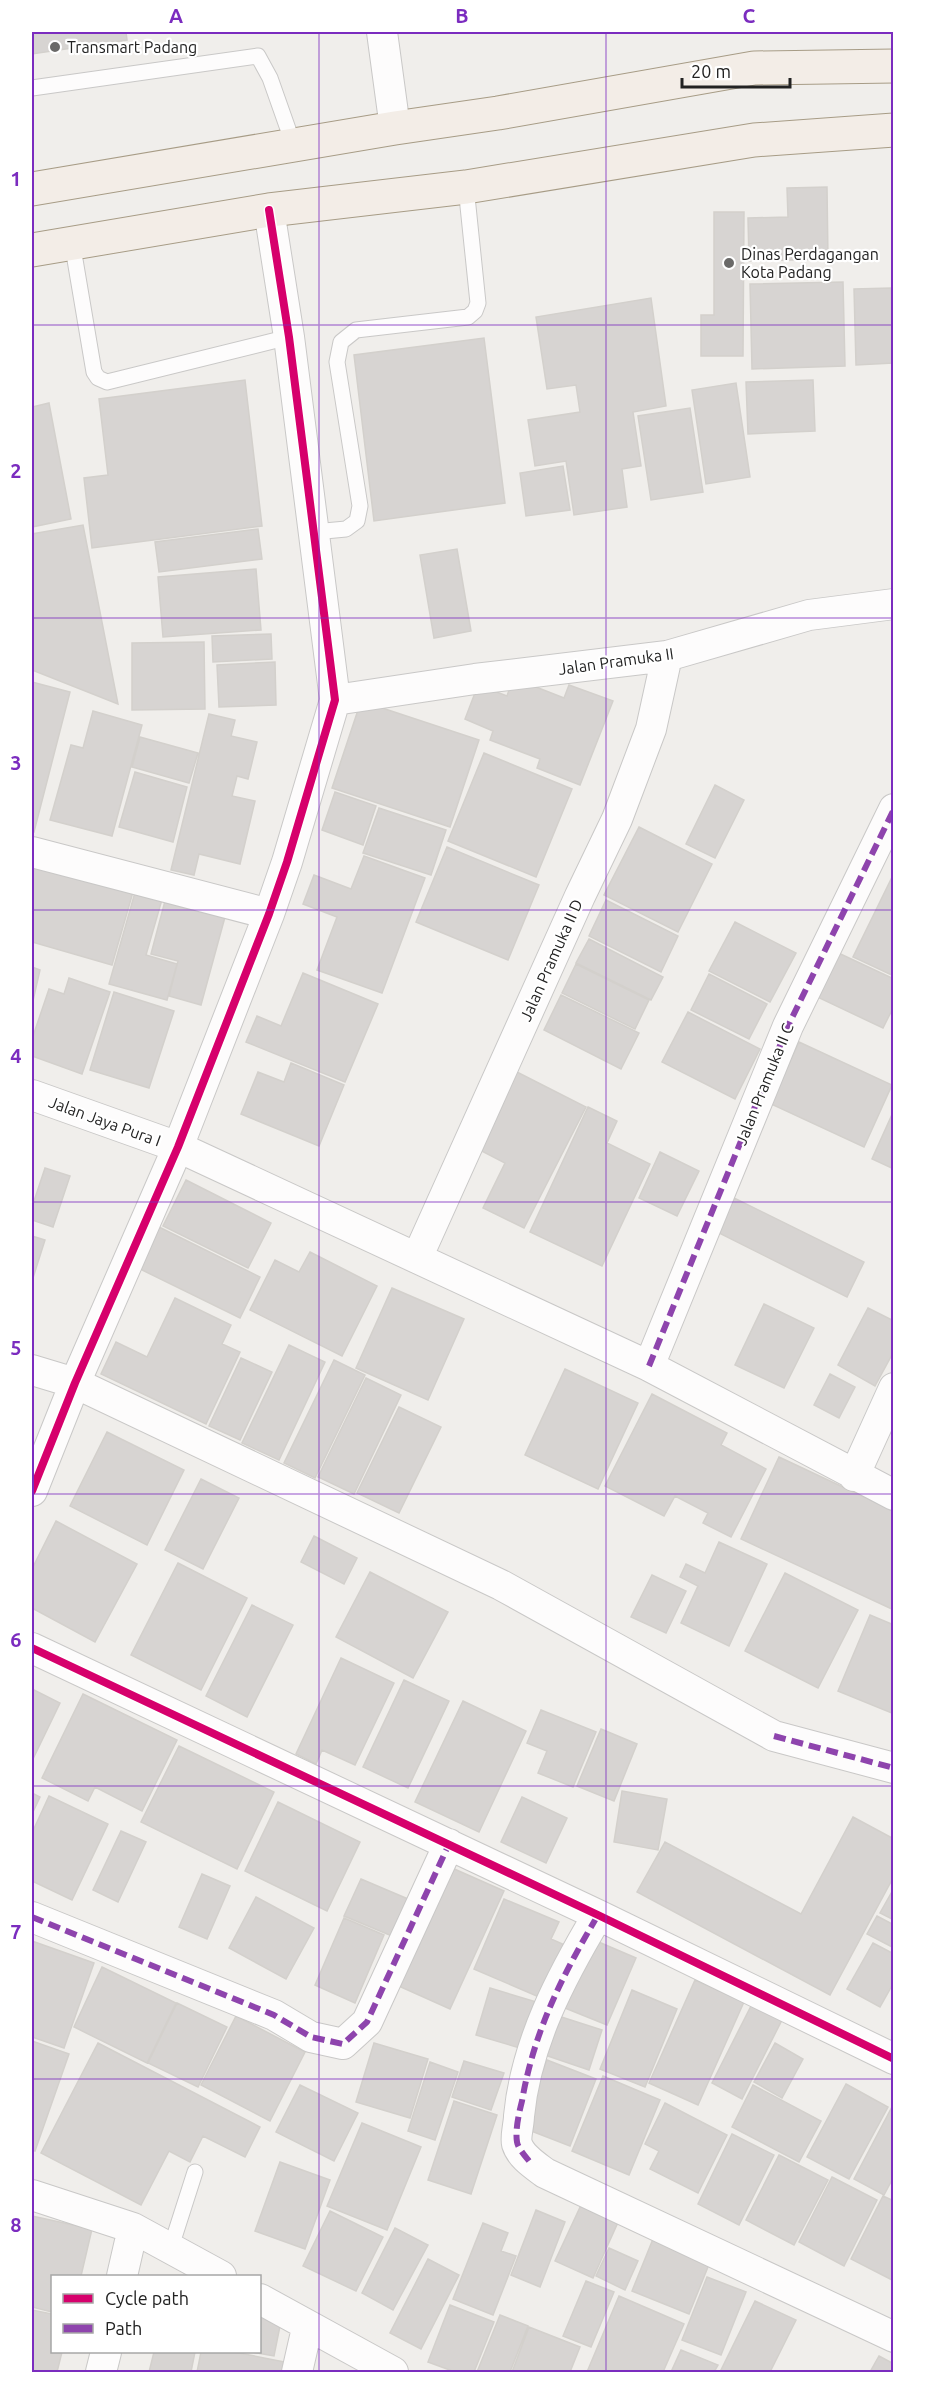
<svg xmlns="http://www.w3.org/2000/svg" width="925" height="2404" font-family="Ubuntu,sans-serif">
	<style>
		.building { fill: #d7d4d2; stroke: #d3d0cc; stroke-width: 1.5 }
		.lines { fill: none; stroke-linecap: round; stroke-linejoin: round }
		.service-casing { stroke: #c9c8c7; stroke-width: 17 }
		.minor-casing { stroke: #c9c8c7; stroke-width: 32 }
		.primary-casing { stroke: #a79c86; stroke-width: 35 }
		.service { stroke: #fdfcfc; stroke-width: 15 }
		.minor { stroke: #fdfcfc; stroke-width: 30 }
		.primary { stroke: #f3ede7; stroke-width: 33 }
		.quiet { stroke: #8e44ad; stroke-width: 6; stroke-dasharray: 12 6; stroke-linecap: butt }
		.cycleway-casing { stroke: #fff; stroke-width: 11 }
		.cycleway { stroke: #d6006c; stroke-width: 8 }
		.grid { fill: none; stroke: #7b2cbf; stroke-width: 1.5; stroke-opacity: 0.55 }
		.poi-dot { fill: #6a6968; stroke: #fff; stroke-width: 2 }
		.labels { text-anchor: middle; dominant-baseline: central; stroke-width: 4.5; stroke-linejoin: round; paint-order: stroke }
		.poi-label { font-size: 16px; fill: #222; stroke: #fff; text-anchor: start }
		.street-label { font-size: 16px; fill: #222; stroke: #fff }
		.neatline { fill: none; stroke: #7b2cbf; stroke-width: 2 }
		.grid-label { font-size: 20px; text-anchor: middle; font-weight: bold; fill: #7b2cbf }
	</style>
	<rect width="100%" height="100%" fill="#f0eeeb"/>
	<path class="building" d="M32,32H126L127,40L32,54Z
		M827,187L828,259L749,261L748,218L788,217L787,188Z
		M714,212H744L743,356H701V315H714Z
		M843,282L845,366L752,369L750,284Z
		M891,288L893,363L856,365L854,289Z
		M651,298L666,406L633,412L641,466L622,469L627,507L574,515L566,461L535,466L528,420L580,412L576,385L547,389L536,317Z
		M484,338L505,503L374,521L354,355Z
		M245,380L262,526L92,548L84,478L108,475L99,399Z
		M813,380L815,431L748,434L746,382Z
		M736,383L750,477L706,484L692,390Z
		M49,403L71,519L32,527V407Z
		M690,408L703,492L651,500L638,416Z
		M563,466L570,510L526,516L520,473Z
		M83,525L118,704L32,670V534Z
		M258,529L262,559L159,572L155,542Z
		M457,549L471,631L434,638L420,555Z
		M256,569L261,630L163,637L158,577Z
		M271,634L272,659L213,662L212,636Z
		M204,642L205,709L132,710V643Z
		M275,662L276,705L219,707L217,665Z
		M513,678L564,698L569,685L613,701L580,785L537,768L540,759L490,740L493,731L465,719L478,685L507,696Z
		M32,682L70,692L34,832L32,831Z
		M361,701L479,740L450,827L332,788Z
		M93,711L142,725L112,836L50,820L71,745L83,748Z
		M209,714L235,720L231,736L257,742L248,779L237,776L232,796L255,801L240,864L199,854L194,875L171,870Z
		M140,737L198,753L189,783L132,767Z
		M484,753L572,789L536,877L448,841Z
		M135,772L187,787L173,842L119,827Z
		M715,785L744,800L715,858L686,844Z
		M335,792L376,806L363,845L322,830Z
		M379,808L446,830L431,875L363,853Z
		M639,827L712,864L678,932L604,895Z
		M447,847L539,885L508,960L416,922Z
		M364,856L425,878L382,993L317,970L337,917L303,904L314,875L351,889Z
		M33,864L133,892L112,965L32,942Z
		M894,873V976L853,957Z
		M136,889L163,896L146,955L177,964L167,1000L109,984Z
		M606,900L678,936L661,972L589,936Z
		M165,901L225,917L201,1005L169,996L178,961L151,954Z
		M735,922L796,953L770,1002L709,971Z
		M589,939L663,977L651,1000L576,963Z
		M832,950L894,979V1006L883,1028L811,994Z
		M576,964L649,1000L635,1029L562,993Z
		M32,967L40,970L32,1005Z
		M303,973L378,1004L345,1082L246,1042L257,1016L281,1026Z
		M709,974L767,1004L749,1039L691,1010Z
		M69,978L110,992L82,1074L32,1056V1039L49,989L64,994Z
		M114,992L174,1011L149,1088L90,1070Z
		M561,995L639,1033L621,1069L544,1030Z
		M688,1012L760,1049L735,1099L662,1062Z
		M799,1042L892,1085L864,1147L771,1104Z
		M291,1063L344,1085L319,1146L241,1114L258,1072L284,1082Z
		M511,1069L586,1107L524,1228L483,1208L505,1163L472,1146Z
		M588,1107L617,1121L607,1143L650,1164L602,1266L530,1232Z
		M894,1110V1169L872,1159Z
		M660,1152L699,1171L677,1216L639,1198Z
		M45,1168L70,1176L53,1227L32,1220V1207Z
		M186,1180L271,1223L248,1268L163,1226Z
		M734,1198L864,1262L847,1297L717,1232Z
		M159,1227L260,1277L240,1318L138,1268Z
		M32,1236L45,1240L32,1281Z
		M310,1252L377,1286L342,1356L250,1310L275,1260L299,1272Z
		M392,1288L464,1319L428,1400L356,1368Z
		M175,1298L231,1325L222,1344L240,1352L206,1424L101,1374L116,1342L147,1357Z
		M764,1304L814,1328L784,1388L735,1365Z
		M868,1308L894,1321V1351L875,1386L838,1365Z
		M289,1345L325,1362L279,1460L242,1443Z
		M241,1358L272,1372L240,1440L209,1426Z
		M334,1360L365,1375L315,1478L284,1463Z
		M565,1369L638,1403L598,1489L525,1455Z
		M830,1374L855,1387L839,1418L814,1405Z
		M366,1378L401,1395L354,1494L318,1477Z
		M652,1394L727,1433L721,1445L766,1469L731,1537L703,1523L708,1513L675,1496L664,1516L605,1486Z
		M399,1407L441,1427L399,1513L357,1493Z
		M107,1432L184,1470L147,1545L70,1506Z
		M779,1457L894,1511V1610L741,1539Z
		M201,1479L239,1498L203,1569L165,1550Z
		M56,1521L137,1564L95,1642L32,1608V1569Z
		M314,1536L357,1558L344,1584L301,1562Z
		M719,1542L767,1564L729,1646L681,1623L698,1586L680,1577L686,1564L705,1573Z
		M178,1563L247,1598L201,1690L131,1655Z
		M370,1572L448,1612L413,1678L336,1637Z
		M785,1573L858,1610L818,1688L745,1651Z
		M652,1575L686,1591L666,1633L631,1617Z
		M252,1605L293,1625L247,1717L206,1696Z
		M870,1615L894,1625V1714L838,1691Z
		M341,1658L394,1683L355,1765L322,1750L316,1764L296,1754Z
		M404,1680L449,1701L408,1788L363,1767Z
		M32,1689L60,1703L32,1761Z
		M83,1694L177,1740L142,1811L95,1787L88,1801L42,1778Z
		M463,1701L526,1731L479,1832L415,1802Z
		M541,1710L596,1732L573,1787L538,1773L547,1751L527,1743Z
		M601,1729L637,1744L614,1801L577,1786Z
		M179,1746L274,1792L237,1869L141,1822Z
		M622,1791L667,1799L658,1850L614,1842Z
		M32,1793L40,1797L32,1814Z
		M49,1796L108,1824L72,1900L32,1881V1833Z
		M522,1797L567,1818L546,1863L501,1842Z
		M278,1802L360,1842L327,1911L245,1871Z
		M853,1817L894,1839V1876L830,1995L637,1892L665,1842L801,1914Z
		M121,1831L146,1842L118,1902L93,1890Z
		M443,1864L504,1891L450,2009L390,1982Z
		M202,1874L230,1886L207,1939L179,1927Z
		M361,1879L408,1899L392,1936L344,1916Z
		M894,1888V1920L880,1913Z
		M256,1897L314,1928L286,1979L229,1948Z
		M504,1899L559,1922L551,1939L569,1947L546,2000L474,1969Z
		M877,1916L894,1925V1948L867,1934Z
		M344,1918L384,1935L355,2003L315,1985Z
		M594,1940L636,1958L607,2025L565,2008Z
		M32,1941L94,1963L64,2048L32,2037Z
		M873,1943L894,1954V1982L880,2007L847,1989Z
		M102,1967L176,2003L147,2063L74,2027Z
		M695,1980L744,2002L698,2105L649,2083Z
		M490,1988L543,2004L530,2051L476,2035Z
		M632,1990L677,2009L645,2087L600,2069Z
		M177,2003L227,2027L198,2087L148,2063Z
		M752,2004L782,2020L742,2099L712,2083Z
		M549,2013L602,2030L589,2070L536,2052Z
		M236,2016L305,2052L270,2121L201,2085Z
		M32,2041L69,2054L35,2151L32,2150Z
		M98,2043L260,2127L245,2157L203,2136L190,2162L169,2151L141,2205L41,2153Z
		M374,2043L428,2059L410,2118L356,2102Z
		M775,2043L803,2059L782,2098L754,2082Z
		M547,2060L596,2079L570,2146L521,2127Z
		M464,2061L504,2073L491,2110L452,2097Z
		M430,2062L458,2072L435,2140L408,2131Z
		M603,2076L660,2100L629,2175L572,2151Z
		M846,2084L888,2107L849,2179L807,2157Z
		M300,2085L358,2113L334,2161L276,2132Z
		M753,2085L821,2121L799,2162L732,2127Z
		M454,2101L497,2115L471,2194L428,2180Z
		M665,2103L727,2135L698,2193L650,2169L659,2151L645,2144Z
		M894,2103V2176L884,2195L854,2179Z
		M362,2123L421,2147L387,2230L327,2206Z
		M732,2134L774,2155L739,2225L698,2204Z
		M779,2155L828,2180L794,2245L746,2220Z
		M280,2162L330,2180L305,2249L255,2231Z
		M832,2177L877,2200L844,2266L799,2242Z
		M883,2196L894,2201V2281L851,2259Z
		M582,2203L619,2220L593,2278L555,2261Z
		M536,2210L565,2222L540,2287L511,2275Z
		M330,2211L383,2237L356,2291L303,2266Z
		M32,2216L92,2229L81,2276H52V2312L32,2307Z
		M483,2223L508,2233L501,2251L516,2256L493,2315L453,2299Z
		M395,2228L428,2245L393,2310L362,2293Z
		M653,2239L710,2262L689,2314L632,2291Z
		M609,2248L638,2261L625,2290L596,2276Z
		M428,2259L459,2275L421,2349L390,2333Z
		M707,2277L746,2292L721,2355L682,2340Z
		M586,2281L614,2292L591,2347L563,2336Z
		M619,2296L684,2324L663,2372H587Z
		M755,2301L796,2320L770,2372H720Z
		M450,2305L494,2322L474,2372H455L428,2362Z
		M32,2310L52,2314V2352H62L57,2372H32Z
		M260,2311L282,2316L274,2356L252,2352H260Z
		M500,2315L528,2326L510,2372H477Z
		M529,2327L580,2347L570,2372H512Z
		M681,2350L718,2365L714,2372H671Z
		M154,2352H195L191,2372H149Z
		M201,2352H234L290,2363L288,2372H197Z
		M879,2356L894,2364V2372H870Z"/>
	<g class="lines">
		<g class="service-casing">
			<path id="service" d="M32,88L258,56L270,78L294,146
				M72,242L94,372L98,378L107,382L289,337
				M314,532L346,529L357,521L360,506L337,362L341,342L356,330L468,317L475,311L478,303L466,187
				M171,2247L195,2172"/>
		</g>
		<g class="minor-casing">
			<path id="minor" d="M382,32L395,128
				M335,700L475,679L667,656L809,615L894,604
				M32,852L269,914
				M32,1095L178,1147L649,1366L894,1495
				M417,1258L580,896L617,819L651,729L667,656
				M649,1366L788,1026L894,809
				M32,1370L75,1383L501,1585L774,1736L894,1768
				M854,1476L894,1388
				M32,1491L75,1383L178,1147L269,914L287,862L335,700L289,337L269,210
				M32,1648L598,1915L894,2059
				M598,1915C561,1977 526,2043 519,2116C519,2124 515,2137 517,2144C521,2157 536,2166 545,2173L894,2337
				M32,1917L274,2015L311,2037L343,2044L367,2022L449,1844
				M32,2195L133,2228L122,2276
				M133,2228L221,2276
				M260,2299L393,2372
				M101,2372L106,2352
				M297,2372L307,2328"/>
		</g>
		<g class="primary-casing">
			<path id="primary" d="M32,189L395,128L498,113L754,68L894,66
				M32,250L269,210L466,187L754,140L894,130"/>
		</g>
		<use href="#service" class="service"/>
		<use href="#minor" class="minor"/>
		<use href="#primary" class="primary"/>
		<path class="quiet" d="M649,1366L788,1026L894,809
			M774,1736L894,1768
			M32,1917L274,2015L311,2037L343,2044L367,2022L449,1844
			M529,2161C525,2156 518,2148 517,2142C515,2130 519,2113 522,2101C534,2031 562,1976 598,1915"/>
		<g class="cycleway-casing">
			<path id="cycleway" d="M32,1491L75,1383L178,1147L269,914L287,862L335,700L289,337L269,210
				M32,1648L598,1915L894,2059"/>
		</g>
		<use href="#cycleway" class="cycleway"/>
	</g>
	<path class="grid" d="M319,32V2372M606,32V2372M32,325H894M32,618H894M32,910H894M32,1202H894M32,1494H894M32,1786H894M32,2079H894"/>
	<g class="poi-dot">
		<circle cx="55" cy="47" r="6"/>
		<circle cx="729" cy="263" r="6"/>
	</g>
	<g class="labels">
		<g class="poi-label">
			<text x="67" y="47">Transmart Padang</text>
			<text x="741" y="254">Dinas Perdagangan<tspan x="741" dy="18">Kota Padang</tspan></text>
		</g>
		<g class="street-label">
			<text transform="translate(616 661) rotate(-8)">Jalan Pramuka II</text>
			<text transform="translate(551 960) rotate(-66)">Jalan Pramuka II D</text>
			<text transform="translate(764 1084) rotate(-68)">Jalan Pramuka II C</text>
			<text transform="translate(105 1121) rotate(20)">Jalan Jaya Pura I</text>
		</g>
	</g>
	<rect width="925" height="2404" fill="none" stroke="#ffffff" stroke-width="66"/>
	<rect x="51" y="2275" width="210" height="78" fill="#ffffff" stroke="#a7a7a7" stroke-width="1.5"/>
	<rect x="63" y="2294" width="30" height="9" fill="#d6006c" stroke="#a7a7a7" stroke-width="1.5"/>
	<text x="105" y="2305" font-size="18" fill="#222222">Cycle path</text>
	<rect x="63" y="2324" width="30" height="9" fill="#8e44ad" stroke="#a7a7a7" stroke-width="1.5"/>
	<text x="105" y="2335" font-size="18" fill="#222222">Path</text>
	<path d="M682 78v9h108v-9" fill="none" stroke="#222222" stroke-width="3"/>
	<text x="691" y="78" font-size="18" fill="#222222" stroke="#ffffff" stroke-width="4.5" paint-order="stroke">20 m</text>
	<rect x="33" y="33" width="859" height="2338" class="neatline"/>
	<g class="grid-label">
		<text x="176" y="23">A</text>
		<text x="462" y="23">B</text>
		<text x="749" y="23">C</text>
		<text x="16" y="186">1</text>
		<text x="16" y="478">2</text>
		<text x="16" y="770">3</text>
		<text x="16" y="1063">4</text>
		<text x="16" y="1355">5</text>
		<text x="16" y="1647">6</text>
		<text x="16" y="1939">7</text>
		<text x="16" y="2232">8</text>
	</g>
</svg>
